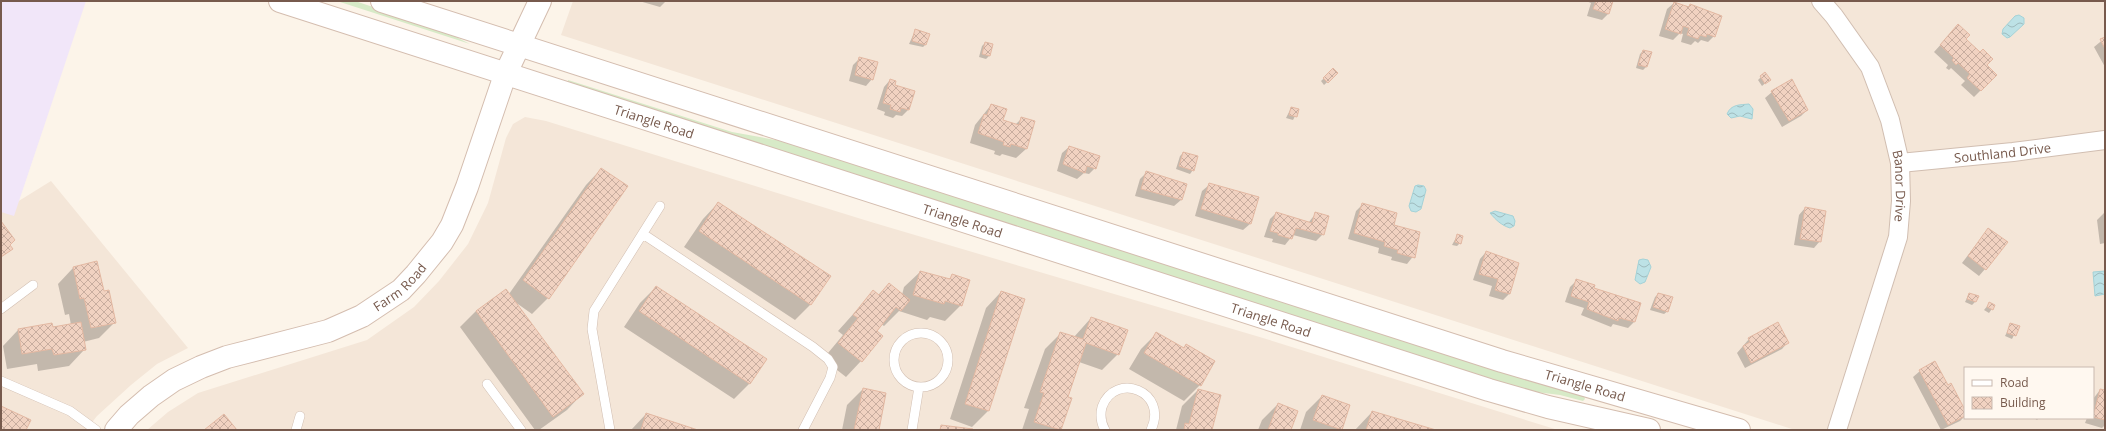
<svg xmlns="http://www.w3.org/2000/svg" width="2106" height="431" font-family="'Open Sans',sans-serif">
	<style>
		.residential { fill: #f4e6d8; fill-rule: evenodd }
		.education { fill: #f1e6f9 }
		.grass { fill: #d7eac7 }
		.water { fill: url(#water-waves); stroke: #a4d2d7 }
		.shadow { fill: #0003 }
		.building { fill: url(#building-cross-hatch); stroke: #e3b8a2 }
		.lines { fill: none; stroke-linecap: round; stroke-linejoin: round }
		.lane-casing { stroke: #d1beb1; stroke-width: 10 }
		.street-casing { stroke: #d1beb1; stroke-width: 20 }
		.secondary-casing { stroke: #d4bdaf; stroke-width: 24 }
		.lane { stroke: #fff; stroke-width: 9 }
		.street { stroke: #fff; stroke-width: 18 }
		.secondary { stroke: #fff; stroke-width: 22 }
		.labels { text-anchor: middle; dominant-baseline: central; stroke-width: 4; stroke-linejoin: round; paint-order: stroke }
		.street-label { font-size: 13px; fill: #775a4d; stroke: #fff8f0 }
	</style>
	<defs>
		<pattern id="water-waves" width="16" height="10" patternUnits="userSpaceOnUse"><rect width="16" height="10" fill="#bde2e6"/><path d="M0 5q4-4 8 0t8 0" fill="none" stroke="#9ebabd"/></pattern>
		<pattern id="building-cross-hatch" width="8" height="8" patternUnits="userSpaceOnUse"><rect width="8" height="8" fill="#f1d2c1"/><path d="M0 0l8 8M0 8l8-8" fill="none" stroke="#c8ad9f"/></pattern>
	</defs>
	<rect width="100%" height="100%" fill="#fcf4e9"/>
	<path class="residential" d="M573,1H2105V430H1795L561,35ZM1965,368H2093V418H1965Z
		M525,117L546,121L871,222L1263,338L1558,430H147L168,412L198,393L367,340L414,307L439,281L468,244L488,203L506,138L513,124Z
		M51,181L188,348L157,364L131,385L97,416L86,430H1V212Z"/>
	<path class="education" d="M1,1H86L14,216L1,212Z"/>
	<path class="grass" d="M337,1H355L442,30L470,44Z
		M568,80L732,132L792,143L1584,396L1585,399L1583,401L1560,395L1519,390L568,82Z"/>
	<path class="water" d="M2019,15L2024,18V24L2010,37L2007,38L2002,34L2003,29L2015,16Z
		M1749,104L1753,109L1752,119L1740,116L1731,118L1727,114C1731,104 1740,105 1749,104Z
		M1418,185L1424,186L1426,190L1421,209L1416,212L1411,211L1409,206L1415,186Z
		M1495,211L1513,216L1515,221L1514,226L1510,228C1501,225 1496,220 1490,213Z
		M1643,259L1648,260L1651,267L1645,282L1640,284L1635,280L1639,260Z
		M2105,271V294L2095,296L2093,272Z"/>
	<path class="shadow" d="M639,1H666L660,7Z
		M1586,1H1612L1609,13L1602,20L1587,16L1591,3Z
		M1674,3L1687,7L1690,5L1714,36L1708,42L1701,40L1698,43L1695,41L1691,45L1681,42L1683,34L1680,33L1673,40L1659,36L1667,9Z
		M915,31L926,44L923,47L909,44Z
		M1952,32L1964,39L1996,75L1974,97L1961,85L1965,81L1951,68L1949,70L1946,68L1948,65L1934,52Z
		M2105,38V67L2094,47Z
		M985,43L992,45L989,56L986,59L979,57L982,46Z
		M1643,51L1646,67L1643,70L1636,68L1640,54Z
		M860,58L872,79L866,86L849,81L853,65Z
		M1333,70L1337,73L1324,85L1321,81Z
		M1761,77L1769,80L1762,86L1758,80Z
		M890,80L908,110L902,116L896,115L893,118L884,115L885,112L877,109L884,87Z
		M1772,92L1807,110L1801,116L1782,127L1765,98Z
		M991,105L1002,121L1015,125L1022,118L1026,149L1016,158L1002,154L1000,156L994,154L995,151L970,143L975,125Z
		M1291,108L1298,110L1293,120L1286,118Z
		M1069,147L1095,168L1089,174L1084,173L1077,179L1057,171L1062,153Z
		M1183,153L1193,170L1190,174L1176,169L1180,156Z
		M601,169L548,298L532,314L515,302L582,394L567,410L539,430H535L460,327L476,311L506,290L509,294L586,185Z
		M1146,173L1186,185L1181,200L1174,206L1135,196L1140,179Z
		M1209,185L1258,198L1250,224L1243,230L1195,216L1202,191Z
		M718,203L811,304L795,320L684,247L703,219Z
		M1363,204L1393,226L1415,254L1407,264L1391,260L1392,257L1378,253L1379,248L1348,239L1356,211Z
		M1805,208L1820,241L1814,248L1794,245L1799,215Z
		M1276,213L1309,222L1316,213L1323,234L1316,241L1293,235L1285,245L1272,242L1273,239L1264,237L1270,219Z
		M2104,213L2105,243L2100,244L2097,220Z
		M1988,229L1985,269L1979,276L1962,263Z
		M1457,236L1460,243L1457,246L1452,245Z
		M1486,252L1518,264L1509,294L1503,300L1489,296L1492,286L1473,280L1480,259Z
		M73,268L115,322L99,338L83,342L84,350L69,366L38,371L37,364L7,369L3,346L18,330L71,325L69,314L65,315L58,284Z
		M920,272L948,280L952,276L961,305L945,321L930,317L927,320L899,311L884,326L881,324L875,331L861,361L846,377L823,359L843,335L838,331L873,292L878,295L889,285L902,295L904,287Z
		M1576,281L1592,289L1640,304L1634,322L1628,328L1613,324L1611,327L1581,315L1584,308L1565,302L1570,287Z
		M656,287L750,383L734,399L624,327L640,303Z
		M1001,292L1024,299L988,411L972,427L950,419L986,308Z
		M1658,294L1668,311L1664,314L1650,310L1655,297Z
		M1969,294L1975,302L1972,305L1965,302Z
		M1989,304L1994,306L1989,313L1984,310Z
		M1091,318L1118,354L1102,370L1079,362L1066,397L1070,399L1060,430H1022L1029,409L1024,408L1045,349L1061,333L1074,337Z
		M2011,324L2018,327L2012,339L2005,336Z
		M1157,333L1183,348L1186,345L1200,385L1184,401L1129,369L1141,349Z
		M1749,339L1788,342L1782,349L1745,368L1737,353Z
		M1920,371L1947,387L1965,412V416L1960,421L1941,430L1913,377Z
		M863,389L878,430H842L847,405Z
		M1198,390L1211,430H1176L1182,406Z
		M2100,390L2105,391V425L2102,428L2085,423L2087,418H2093V399Z
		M1322,396L1341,429L1300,430L1306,412Z
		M1278,404L1290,430H1258L1262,420Z
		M1372,412L1432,430H1355Z
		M646,414L695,430H631Z
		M2034,418H2039L2037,420Z"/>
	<path class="building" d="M1596,1H1613L1609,14L1593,9Z
		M1674,2L1689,7L1690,4L1722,16L1715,37L1707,34L1706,37L1700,35L1698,39L1687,35L1689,28L1683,26L1681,34L1665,29Z
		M1958,24L1970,35L1966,39L1980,52L1983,49L1993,59L1987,65L1997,75L1981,91L1967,78L1970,74L1958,63L1956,65L1952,60L1954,58L1940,45Z
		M915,29L930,34L926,45L912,41Z
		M2105,37V49L2100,39Z
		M985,42L993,44L990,56L982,54Z
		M1643,50L1652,52L1647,67L1638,65Z
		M859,57L878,62L873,80L855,75Z
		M1333,68L1338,73L1328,83L1323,78Z
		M1765,72L1771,80L1765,84L1760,76Z
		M890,79L896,81L895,85L915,91L909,110L901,108L900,112L890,109L891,105L883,103Z
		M1792,79L1808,110L1789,121L1771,91Z
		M991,104L1007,109L1003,120L1019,125L1021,117L1035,121L1027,149L1011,144L1010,147L1003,145L1004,142L978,133L984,114L987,115Z
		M1291,107L1299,109L1297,117L1289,115Z
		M1069,146L1100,156L1096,169L1087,166L1085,173L1063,164Z
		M1183,152L1198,156L1194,171L1179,166Z
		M601,168L628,186L549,299L523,280Z
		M1146,171L1187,184L1182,200L1141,189Z
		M1209,183L1259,197L1251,224L1201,209Z
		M718,202L831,276L811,305L699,231Z
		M1362,203L1397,213L1394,225L1420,232L1415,258L1397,253L1398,250L1384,246L1385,242L1354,233Z
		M1805,207L1826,211L1821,242L1800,239Z
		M1276,212L1312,223L1315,212L1329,216L1324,235L1296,228L1292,239L1278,235V233L1270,231Z
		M1,221L15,240L10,245L13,249L1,257Z
		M1988,228L2008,242L1986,270L1968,256Z
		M1457,234L1463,236L1461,244L1455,242Z
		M1486,251L1519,263L1510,294L1495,290L1498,279L1479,274Z
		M97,261L104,291L109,290L116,323L91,328L84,298L80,299L73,267Z
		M920,271L950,279L952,274L970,280L962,306L945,301L944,304L913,295Z
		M1576,279L1595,285L1594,288L1641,303L1635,322L1619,318L1618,321L1587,309L1589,302L1571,296Z
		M889,283L910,300L901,311L896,307L877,331L883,336L862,362L838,343L858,318L853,315L873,290L879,295Z
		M656,286L767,359L750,384L639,311Z
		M506,289L584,394L553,417L476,311Z
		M1001,291L1025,299L989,411L965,404Z
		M1658,293L1673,297L1668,312L1653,307Z
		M1969,293L1979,296L1976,302L1967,299Z
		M1989,302L1995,305L1993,310L1987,307Z
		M1091,317L1128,330L1119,355L1086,343L1068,397L1072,398L1061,430L1034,422L1044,393L1040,392L1060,332L1083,339Z
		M81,322L86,350L54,355L52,349L22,354L18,329L52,323L53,327Z
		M1778,322L1789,343L1751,363L1743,346L1750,342L1748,338Z
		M2010,323L2020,326L2016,336L2007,333Z
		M1156,332L1184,348L1186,344L1215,361L1201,386L1144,353Z
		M1935,361L1948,385L1951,383L1965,410V416L1948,425L1919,370Z
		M863,388L886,393L879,430H854Z
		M1198,389L1221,395L1212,430H1184L1185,423L1189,424Z
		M2100,389L2105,390V420L2093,417Z
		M1322,395L1350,405L1342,430L1313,420Z
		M1278,403L1298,411L1291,430H1268Z
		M1,406L31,420L26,430H1Z
		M1372,411L1436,430H1366Z
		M646,413L698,430H641Z
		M224,414L237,430H204Z
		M941,425L973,429V430H940Z"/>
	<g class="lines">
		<g class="lane-casing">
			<path id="lane" d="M643,234L813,347L828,359L833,367L830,378L803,430
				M1,309L33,285
				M894 360a27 27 0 1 1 54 0a27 27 0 1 1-54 0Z
				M1,381L70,411L96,430
				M487,384L521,430
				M296,430L300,416
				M610,430L592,329L594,311L660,206
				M912,430L919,387
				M1105,430C1101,423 1100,415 1102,407C1115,371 1169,391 1151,430"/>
		</g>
		<g class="street-casing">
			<g id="street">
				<path id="s1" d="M1821,1L1834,16L1870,67L1890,120L1900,163L1901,201L1898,237L1837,430"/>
				<path id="s2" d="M1900,163L2013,152L2105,140"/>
			</g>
		</g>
		<g class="secondary-casing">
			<g id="secondary">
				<path id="s3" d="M280,1L1489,390L1548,407L1649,430"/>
				<path id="s4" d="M382,1L1502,361L1739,430"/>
				<path id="s5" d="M116,430L129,415L151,396L174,380L201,367L227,357L328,331L362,316L401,290L416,274L442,242L452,225L467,187L505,75L540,1"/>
			</g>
		</g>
		<use href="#lane" class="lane"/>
		<use href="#street" class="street"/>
		<use href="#secondary" class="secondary"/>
	</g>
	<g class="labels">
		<g class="street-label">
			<text stroke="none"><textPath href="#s3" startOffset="393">Triangle Road</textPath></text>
			<text stroke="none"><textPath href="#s2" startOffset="103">Southland Drive</textPath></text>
			<text stroke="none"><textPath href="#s1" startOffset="206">Banor Drive</textPath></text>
			<text stroke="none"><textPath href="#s3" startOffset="717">Triangle Road</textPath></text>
			<text stroke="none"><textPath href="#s5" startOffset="324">Farm Road</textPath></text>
			<text stroke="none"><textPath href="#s3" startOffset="1041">Triangle Road</textPath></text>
			<text stroke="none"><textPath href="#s4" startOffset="1263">Triangle Road</textPath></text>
		</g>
	</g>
	<rect width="2106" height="431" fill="none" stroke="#775a4d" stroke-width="4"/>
	<rect x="1964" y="367" width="130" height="52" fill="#fff8f0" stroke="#c9b9af"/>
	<rect x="1972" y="380" width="20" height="6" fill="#ffffff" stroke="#c9b9af"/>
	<text x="2000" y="387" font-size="12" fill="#775a4d">Road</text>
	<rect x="1972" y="397" width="20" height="12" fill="url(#building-cross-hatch)" stroke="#c9b9af"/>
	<text x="2000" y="407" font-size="12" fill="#775a4d">Building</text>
</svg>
